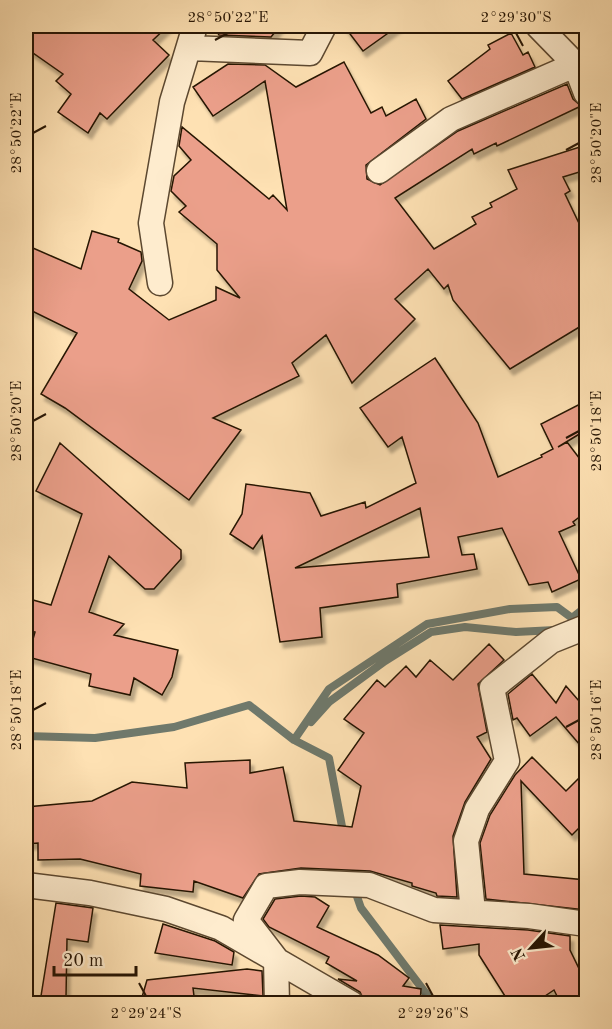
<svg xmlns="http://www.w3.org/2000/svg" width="612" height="1029" font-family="'Old Standard TT',serif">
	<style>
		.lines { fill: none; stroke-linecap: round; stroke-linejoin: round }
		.stream { stroke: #6f796c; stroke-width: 8 }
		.building { fill: #eb9f8a; stroke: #261504; stroke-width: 1.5; fill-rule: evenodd; filter: url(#shadow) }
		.minor-casing { stroke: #5c4830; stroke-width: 27 }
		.minor { stroke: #feecce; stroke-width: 24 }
		.ticks { fill: none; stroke: #261504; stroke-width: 2 }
		.neatline { fill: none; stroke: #261504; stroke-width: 2 }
		.ticks-label { font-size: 15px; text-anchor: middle; fill: #261504 }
	</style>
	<defs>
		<filter id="shadow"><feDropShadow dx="3.5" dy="6" stdDeviation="1.5" flood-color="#0004"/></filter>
	</defs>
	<rect width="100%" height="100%" fill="#fee1b3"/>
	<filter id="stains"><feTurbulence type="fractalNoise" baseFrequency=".00333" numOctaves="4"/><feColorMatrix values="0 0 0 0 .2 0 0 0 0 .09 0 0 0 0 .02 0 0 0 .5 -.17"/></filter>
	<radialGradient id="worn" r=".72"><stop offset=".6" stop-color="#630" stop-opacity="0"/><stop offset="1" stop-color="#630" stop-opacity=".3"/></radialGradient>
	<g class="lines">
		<path class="stream" d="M311,722L329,702L385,661L431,632L465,627L516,632L555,630
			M26,736L95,738L174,727L249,705L294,740L329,758L344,837
			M294,740L329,689L427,624L510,609L557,607L572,618L586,607
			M354,888L361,908L434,1004"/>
	</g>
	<path class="building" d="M26,26H168L153,40L169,55L107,119L100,113L88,133L58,112L71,94L56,81L63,74L26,48Z
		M214,26H280L271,37L219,35Z
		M344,26H398L363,51Z
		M511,33L523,55L528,52L535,67L462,99L448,81L490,49L488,45Z
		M344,62L371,113L382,107L386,116L416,99L426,119L366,165L367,179L380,185L458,131L567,84L573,99L581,106L497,146L496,143L474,154L472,149L395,198L434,249L476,224L472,217L492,207L490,203L517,189L508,170L586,145V170L563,177L570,191L565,194L586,238V323L510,369L453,300L448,285L444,289L428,269L395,299L415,319L352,383L326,335L292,363L299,376L213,418L241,430L189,500L65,408L41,394L77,333L26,308V245L81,269L92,231L119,239L118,242L141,252L142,261L129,289L169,320L216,300V287L240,298L217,270V244L179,212L186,206L171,191L174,176L191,160L179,146L182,127L269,199L273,195L287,210L265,81L213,116L193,87L228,64L265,65L296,87Z
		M435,358L478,423L498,477L542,457L541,455L553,449L541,424L586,401V430L558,447L567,442L586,467V512L573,522L575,525L559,532L581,579L552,592L548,582L529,585L502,528L458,537L462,555L474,554L477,569L397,584L398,597L320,608L322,637L280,642L262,536L253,549L230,534L242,514L246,484L310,493L321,516L365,502L366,508L416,483L402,437L388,447L360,408ZM420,508L429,557L295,568Z
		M60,443L181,550V559L154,589H145L109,556L89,612L124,624L114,635L178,650L172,677L162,695L134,678L130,695L89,686L91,674L28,657L35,632L26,630V598L51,605L82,514L36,491Z
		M489,644L504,660L478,684L487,732L477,737L491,759L465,802L453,836L457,897L437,896L436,893L412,886V883L370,871L301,868L259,874L243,898L194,881L193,892L140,886L141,874L80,859L38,860V843L26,844V807L92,801L132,782L187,788L185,763L250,760V773L283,767L294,821L352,827L361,786L338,770L364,733L344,719L377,680L385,687L406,666L416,677L430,660L453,680Z
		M532,674L556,703L566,686L586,709V752L556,717L530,736L517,718L513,720L508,694Z
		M532,757L566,791L586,771V821L572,835L521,781L524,874L586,880V910L486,899L480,843L490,815L515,775Z
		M301,896L315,897L329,906L317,927L378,955L409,978L403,986L421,989L420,1004H366L360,992L338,979L357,981L326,963L329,957L269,927L263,919L275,899Z
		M56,903L93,908L88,942L67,939L66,997L41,996Z
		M163,924L215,941L234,952L232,965L155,953Z
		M440,925L528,930L570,936V950L586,983V1004H561L554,990L533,1004H510L479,955V944L443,949Z
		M247,969L262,971L263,996L193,988L195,1004H140L147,980Z"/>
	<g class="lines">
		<g class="minor-casing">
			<path id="minor" d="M538,26L575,64L586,93
				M190,48L310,53L324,26
				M379,171L451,119L586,60
				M160,283L151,223L172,102L195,26
				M26,885L90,893L166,909L221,928L352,1004
				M473,912L466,841L477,809L507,761L492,688L551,641L586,627
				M277,1004L276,959L246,920L266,886L300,882L369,885L434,910L529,916L586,924"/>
		</g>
		<use href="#minor" class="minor"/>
	</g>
	<path class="ticks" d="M516,33L523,46M215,40L228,33M33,133L46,126M566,150L579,143M33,421L46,414M566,438L579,431M33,710L46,703M566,727L579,720M139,983L146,996M426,983L433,996"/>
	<rect width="612" height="1029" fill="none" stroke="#fee1b3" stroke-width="66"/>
	<g transform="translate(531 948) rotate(243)" stroke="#feecce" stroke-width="4.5" paint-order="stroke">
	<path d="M0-4.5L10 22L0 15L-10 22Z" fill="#261504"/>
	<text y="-9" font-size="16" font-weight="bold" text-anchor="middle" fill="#261504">N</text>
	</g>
	<path d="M54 966v9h82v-9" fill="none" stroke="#261504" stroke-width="3"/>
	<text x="63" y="966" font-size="18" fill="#261504" stroke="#feecce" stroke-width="4.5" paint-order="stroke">20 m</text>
	<rect x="33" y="33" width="546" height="963" class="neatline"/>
	<g class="ticks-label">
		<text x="228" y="22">28°50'22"E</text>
		<text x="516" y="22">2°29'30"S</text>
		<text transform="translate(16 133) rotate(-90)" y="5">28°50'22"E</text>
		<text transform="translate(596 143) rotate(-90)" y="5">28°50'20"E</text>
		<text transform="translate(16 421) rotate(-90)" y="5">28°50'20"E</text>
		<text transform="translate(596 431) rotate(-90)" y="5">28°50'18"E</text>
		<text transform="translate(16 710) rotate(-90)" y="5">28°50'18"E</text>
		<text transform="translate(596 720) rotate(-90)" y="5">28°50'16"E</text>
		<text x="146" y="1018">2°29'24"S</text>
		<text x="433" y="1018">2°29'26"S</text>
	</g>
	<rect width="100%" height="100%" filter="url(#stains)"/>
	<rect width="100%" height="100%" fill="url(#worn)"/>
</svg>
